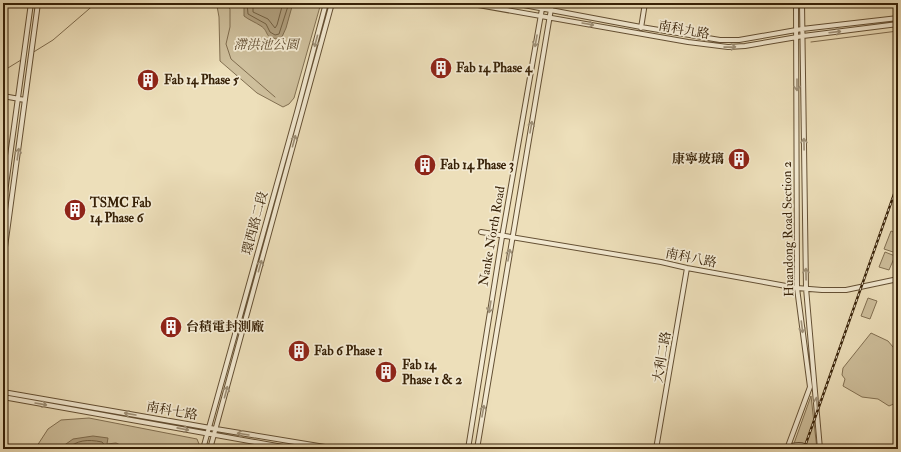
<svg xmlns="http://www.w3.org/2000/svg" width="901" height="452" font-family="'IM FELL Double Pica','Noto Serif TC',serif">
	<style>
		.green { fill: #cebf9c; stroke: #827052 }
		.water { fill: #af9e7d; stroke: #7f6c4e }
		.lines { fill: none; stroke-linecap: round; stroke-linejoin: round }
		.shore { stroke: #736042; stroke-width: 1 }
		.stream { stroke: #7f6c4e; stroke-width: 1 }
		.minor-casing { stroke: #645034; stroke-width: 6 }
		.minor { stroke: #f3ead2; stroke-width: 4 }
		.rail-casing { stroke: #372107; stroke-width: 2.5 }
		.rail { stroke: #f3ead2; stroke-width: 1; stroke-dasharray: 3; stroke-linecap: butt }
		.oneway { stroke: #9e9077 }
		.labels { text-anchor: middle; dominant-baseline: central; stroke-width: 3.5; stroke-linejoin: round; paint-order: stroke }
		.street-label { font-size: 13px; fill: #372107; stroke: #f3ead2 }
		.park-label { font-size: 13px; font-style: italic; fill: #5d482c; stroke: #f3ead2 }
		.poi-label { font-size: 13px; font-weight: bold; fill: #372107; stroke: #f3ead2; text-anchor: start }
	</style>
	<rect width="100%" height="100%" fill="#eddfba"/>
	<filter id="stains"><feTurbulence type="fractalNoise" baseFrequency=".005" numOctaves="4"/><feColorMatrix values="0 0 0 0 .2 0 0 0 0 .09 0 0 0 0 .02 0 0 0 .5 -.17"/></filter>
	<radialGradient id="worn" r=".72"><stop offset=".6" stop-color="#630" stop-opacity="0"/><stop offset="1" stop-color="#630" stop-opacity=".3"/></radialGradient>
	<path class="green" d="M205,3H321L294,98L289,104L283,107L257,93L220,61L219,17L217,6Z
		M891,231L898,234V247L896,253L884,249Z
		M885,252L895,256L889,270L879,267Z
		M868,298L877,301L870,319L861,316Z
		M871,333L888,341L898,353V402L889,406L878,399L862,397L843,386L845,379L842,375L843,368Z
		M811,396L817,449H792Z
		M89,418L197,439L199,444L198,449H35L48,429L61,420Z"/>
	<path class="water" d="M244,3H293L286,28L281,39C263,39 270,32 261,26C255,22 249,20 244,16Z
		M93,436L108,438L107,444L116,443L129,449H59L73,439Z"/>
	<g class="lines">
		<path class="shore" d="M247,3L248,14L266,24L270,32L275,35L279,34L289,3
			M253,3V12L268,19L275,28L277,25L283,3
			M66,449C78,440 87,439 102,442L107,448H115L119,449"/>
		<path class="stream" d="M226,3L230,9V27L226,44L231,59L275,97
			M811,42L898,31
			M32,53L53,40L96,3
			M3,71L21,60"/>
		<g class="minor-casing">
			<path id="minor" d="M467,3L688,42L728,47L745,46L803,36L898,24
				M513,3L641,27L720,40H739L802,29L898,18
				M802,3L806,288L820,449
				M641,28L645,3
				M3,96L25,100
				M3,207L31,3
				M481,232L661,262L687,268L797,288L822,290H846L898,279
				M3,262L38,3
				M3,392L216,429L337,449
				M3,397L294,449
				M203,449L297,112L326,3
				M210,449L332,3
				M468,449L502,237L543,3
				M477,449L552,3
				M656,449L687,268
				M787,449L810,387L797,288L796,3
				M791,449L792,446C800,444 804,445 810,449"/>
		</g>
		<use href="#minor" class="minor"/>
		<g class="rail-casing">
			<path id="rail" d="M804,449L898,183"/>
		</g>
		<use href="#rail" class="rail"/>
	</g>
	<defs><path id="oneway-shaft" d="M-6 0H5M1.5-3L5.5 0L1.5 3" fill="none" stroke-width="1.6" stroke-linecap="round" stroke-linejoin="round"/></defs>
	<g class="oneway">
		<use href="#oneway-shaft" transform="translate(588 24) rotate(10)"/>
		<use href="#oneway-shaft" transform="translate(835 32) rotate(-7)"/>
		<use href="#oneway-shaft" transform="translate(316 41) rotate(105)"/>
		<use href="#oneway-shaft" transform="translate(536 41) rotate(100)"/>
		<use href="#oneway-shaft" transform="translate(730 47) rotate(-1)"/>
		<use href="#oneway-shaft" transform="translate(797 85) rotate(90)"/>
		<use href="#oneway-shaft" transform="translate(531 127) rotate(-80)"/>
		<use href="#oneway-shaft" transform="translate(294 141) rotate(-75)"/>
		<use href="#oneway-shaft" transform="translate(804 144) rotate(-91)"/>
		<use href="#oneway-shaft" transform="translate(18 154) rotate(-82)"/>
		<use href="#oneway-shaft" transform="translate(509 255) rotate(-80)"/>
		<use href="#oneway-shaft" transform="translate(260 266) rotate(-74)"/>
		<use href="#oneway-shaft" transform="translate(806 274) rotate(-91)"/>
		<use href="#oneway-shaft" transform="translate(490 307) rotate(99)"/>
		<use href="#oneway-shaft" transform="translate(802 327) rotate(83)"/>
		<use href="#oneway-shaft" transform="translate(226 392) rotate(-75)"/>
		<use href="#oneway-shaft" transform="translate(817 403) rotate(-95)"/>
		<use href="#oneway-shaft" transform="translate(41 404) rotate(10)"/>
		<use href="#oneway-shaft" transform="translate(483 411) rotate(-80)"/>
		<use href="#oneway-shaft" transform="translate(130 414) rotate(-170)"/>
		<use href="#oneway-shaft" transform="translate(183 429) rotate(11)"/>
		<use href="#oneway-shaft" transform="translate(243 434) rotate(-171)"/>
	</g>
	<defs>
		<g id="building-disc" transform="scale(1.15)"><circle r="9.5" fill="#8f2418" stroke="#f3ead2"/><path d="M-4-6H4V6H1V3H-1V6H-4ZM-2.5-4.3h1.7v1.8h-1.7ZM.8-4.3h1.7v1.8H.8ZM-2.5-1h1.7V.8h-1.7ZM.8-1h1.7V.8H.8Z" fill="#fff"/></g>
	</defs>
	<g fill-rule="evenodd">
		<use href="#building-disc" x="441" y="68"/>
		<use href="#building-disc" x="148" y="80"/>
		<use href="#building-disc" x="739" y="159"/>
		<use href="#building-disc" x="425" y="165"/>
		<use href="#building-disc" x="75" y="210"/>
		<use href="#building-disc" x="171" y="327"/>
		<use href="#building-disc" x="299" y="351"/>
		<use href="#building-disc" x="386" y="372"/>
	</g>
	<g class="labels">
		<g class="street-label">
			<text transform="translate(684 30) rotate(10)">南科九路</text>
			<text transform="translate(255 223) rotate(-75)">環西路二段</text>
			<text transform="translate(788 229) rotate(-91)">Huandong Road Section 2</text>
			<text transform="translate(492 236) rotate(-80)">Nanke North Road</text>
			<text transform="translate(691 258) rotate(11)">南科八路</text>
			<text transform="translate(662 357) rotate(-80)">大利二路</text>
			<text transform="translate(172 411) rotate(10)">南科七路</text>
		</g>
		<g class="park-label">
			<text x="266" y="45">滯洪池公園</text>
		</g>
		<g class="poi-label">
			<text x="456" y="68">Fab 14 Phase 4</text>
			<text x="164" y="80">Fab 14 Phase 5</text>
			<text x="724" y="159" text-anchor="end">康寧玻璃</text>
			<text x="440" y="165">Fab 14 Phase 3</text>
			<text x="90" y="203">TSMC Fab<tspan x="90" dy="15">14 Phase 6</tspan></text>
			<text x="186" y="327">台積電封測廠</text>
			<text x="314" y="351">Fab 6 Phase 1</text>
			<text x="402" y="365">Fab 14<tspan x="402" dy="15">Phase 1 &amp; 2</tspan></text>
		</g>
	</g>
	<rect width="901" height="452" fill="none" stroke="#eddfba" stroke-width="16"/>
	<rect x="4" y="4" width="893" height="444" fill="none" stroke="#372107" stroke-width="2"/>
	<rect x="8" y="8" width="885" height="436" fill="none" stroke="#372107"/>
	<rect width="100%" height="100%" filter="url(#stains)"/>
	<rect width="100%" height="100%" fill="url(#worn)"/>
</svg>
